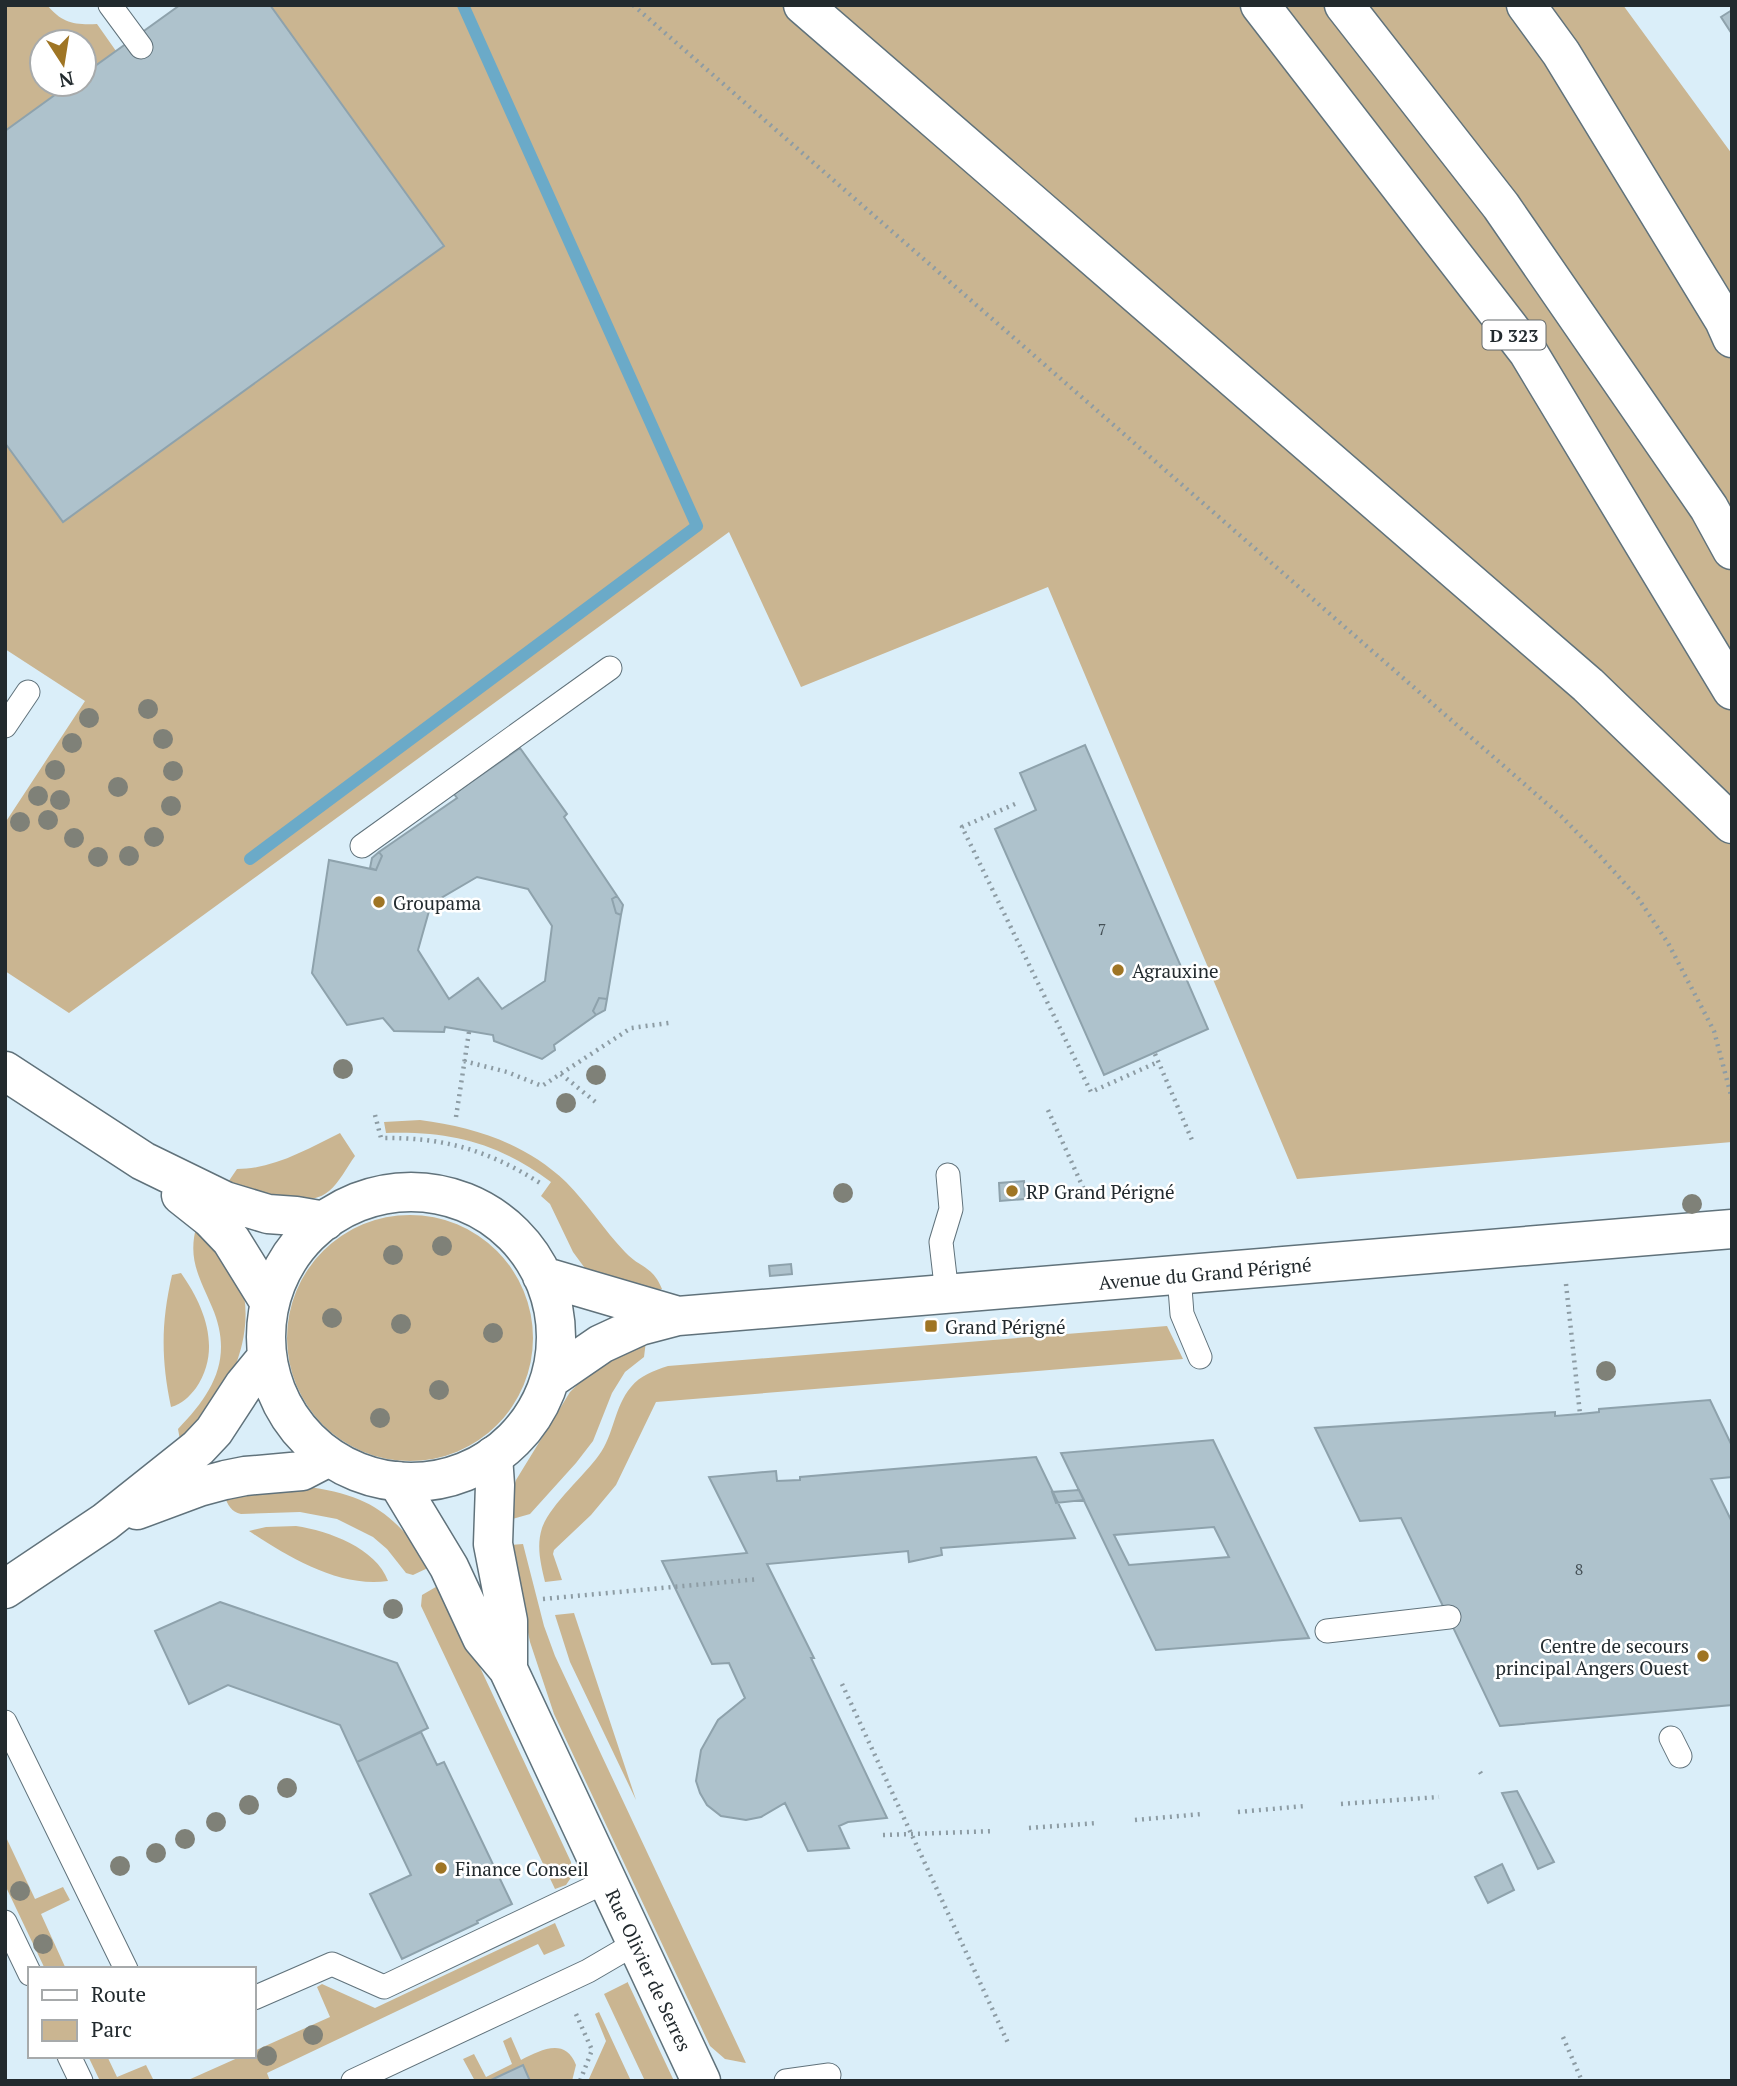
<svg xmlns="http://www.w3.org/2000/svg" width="1737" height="2086" font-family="'PT Serif',serif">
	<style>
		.green { fill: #cab591 }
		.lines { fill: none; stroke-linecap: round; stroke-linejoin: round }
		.stream { stroke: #6baac8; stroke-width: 12 }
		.building { fill: #aec2cc; stroke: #8ea2ac; stroke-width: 2; fill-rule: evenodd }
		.lane-casing { stroke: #60727b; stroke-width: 25 }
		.street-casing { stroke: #60727b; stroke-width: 41 }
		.secondary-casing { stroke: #60727b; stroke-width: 41 }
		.highway-casing { stroke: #60727b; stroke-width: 41 }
		.path { stroke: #8d9ca4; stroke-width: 4.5; stroke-dasharray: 2 5; stroke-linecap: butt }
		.lane { stroke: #fff; stroke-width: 23 }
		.street { stroke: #fff; stroke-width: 38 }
		.secondary { stroke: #fff; stroke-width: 38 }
		.highway { stroke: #fff; stroke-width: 38 }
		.tree { fill: #7f8178 }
		.poi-dot { fill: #9f7524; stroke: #fff; stroke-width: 2.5 }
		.labels { text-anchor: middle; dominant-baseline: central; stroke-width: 5; stroke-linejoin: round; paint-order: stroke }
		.number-label { font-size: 16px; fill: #455056 }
		.shield { fill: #fff; stroke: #646a6d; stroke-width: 2 }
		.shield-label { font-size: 18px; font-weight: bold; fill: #222a2e }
		.poi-label { font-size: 19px; fill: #222a2e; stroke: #fff; text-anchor: start }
		.street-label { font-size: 19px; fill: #222a2e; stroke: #fff }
	</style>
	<rect width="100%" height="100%" fill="#daeef9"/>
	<path class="green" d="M5,5H47C62,23 74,25 97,24L116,51L84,74V42H42V84H70L5,131Z
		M270,5H1623L1732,154V1142L1297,1179L1048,587L801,687L729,532L69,1013L5,971V823L85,701L5,649V443L63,521L444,246Z
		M420,1120C474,1127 525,1143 566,1182C588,1204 604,1230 625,1252C641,1269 652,1265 662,1289L649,1293L587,1271L573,1252L550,1204L541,1196L551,1182C498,1143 452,1131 386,1133L384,1122Z
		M340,1133L355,1156C347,1167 339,1183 329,1191C306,1211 249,1195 222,1191L237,1169C274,1169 307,1149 340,1133Z
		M287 1338a123 123 0 1 1 246 0a123 123 0 1 1-246 0Z
		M197,1224C208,1238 235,1267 240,1281C254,1318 240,1369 217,1400C206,1414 192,1427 180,1440L178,1429C213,1393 234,1358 212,1307C199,1276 187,1259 197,1224Z
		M181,1273C205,1307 222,1350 196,1388C189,1397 182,1404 171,1407C161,1359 161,1323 172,1275Z
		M1167,1326L1183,1359L656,1402L616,1485L591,1515L554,1550L553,1554L562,1580L545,1582C541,1564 536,1547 542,1528C550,1505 584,1476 599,1455C614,1435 614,1407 631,1387C641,1375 653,1371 668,1366Z
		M646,1341L644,1357L625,1372L612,1393L593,1441L576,1463L530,1514L505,1521L510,1497L516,1480L570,1392L588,1374Z
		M302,1486C371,1495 391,1512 432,1566L413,1575L406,1573L387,1549L373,1537L337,1519L300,1512L241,1514C231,1512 228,1505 224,1495Z
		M296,1526C329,1531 376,1548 388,1581C339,1588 288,1557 249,1531L266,1527Z
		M523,1544L544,1626L555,1656L746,2063L725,2059L710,2046L554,1714L530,1642L510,1545Z
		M441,1584L571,1862L572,1876L566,1885L555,1889L421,1606L422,1595Z
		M574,1613L636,1800L570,1662L555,1615Z
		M5,1835L35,1899L63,1887L70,1900L41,1914L66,1969H45L5,1885Z
		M555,1923L565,1946L544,1955L538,1944L267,2073L270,2081H186L242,2056H254V2051L330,2017L317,1987L322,1984L375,2008Z
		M628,1982V1983L674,2081H645L604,1994Z
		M599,2012L631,2081H588L606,2041L595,2014Z
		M511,2037L521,2060C541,2050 565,2037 576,2065L572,2081H530L522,2065L489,2081H475L463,2059L474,2054L486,2077L512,2064L503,2041Z
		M88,2056H107L117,2077L146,2065L154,2081H100Z"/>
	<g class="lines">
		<path class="stream" d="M250,859L697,526L463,5"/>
	</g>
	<path class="building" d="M180,5H270L444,246L63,522L5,443V131L70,84H84V74Z
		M1732,10V34L1721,17Z
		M1085,745L1208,1029L1104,1075L995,829L1036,810L1020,773Z
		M520,748L567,814L564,817L617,896L612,899L616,913L621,915L607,999L599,998L593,1011L596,1015L554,1045L555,1050L542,1059L494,1041L493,1035L445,1027L444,1032L394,1031L383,1018L347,1025L312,973L329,860L376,870L382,856L379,852L457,798L454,794ZM477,877L528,889L552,926L545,981L502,1009L478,978L449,999L418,950L431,904Z
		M379,852L382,856L376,870L370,868L372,858Z
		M617,896L623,905L621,915L616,913L612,899Z
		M599,998L607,999L605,1010L596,1015L593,1011Z
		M1024,1181L1025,1199L1000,1201L999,1183Z
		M791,1264L792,1274L770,1276L769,1266Z
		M1710,1400L1732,1446V1477L1711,1479L1732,1522V1705L1500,1726L1401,1518L1360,1521L1315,1428L1555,1412V1416L1580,1414L1599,1412V1409Z
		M1213,1440L1253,1523L1309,1638L1156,1650L1061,1453ZM1214,1527L1229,1557L1129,1565L1114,1535Z
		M1036,1457L1075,1538L941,1548L942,1555L909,1562L908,1551L767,1564L814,1658H811L887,1818L848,1822L839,1826L849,1848L808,1851L785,1803L761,1817L746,1820L721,1816L707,1805L700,1793L696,1781L701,1750L718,1720L745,1698L729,1663L712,1664L662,1561L747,1553L709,1477L776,1471L777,1481L800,1480V1477Z
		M1079,1490L1084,1500L1056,1503L1052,1492Z
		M220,1602L397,1663L428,1728L357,1762L340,1725L228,1685L189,1704L155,1631Z
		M421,1732L437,1765L444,1762L512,1904L477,1921L478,1923L402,1959L370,1894L411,1875L357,1762Z
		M1517,1791L1554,1862L1538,1869L1502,1793Z
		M1502,1864L1514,1890L1488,1903L1475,1877Z
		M523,2065L530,2081H489Z"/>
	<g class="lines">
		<g class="lane-casing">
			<path id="lane" d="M110,5L141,47
				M5,726L28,692
				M362,846L610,668
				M1179,1275L1182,1314L1200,1357
				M947,1294L941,1242L951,1209L948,1175
				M1327,1631L1449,1617
				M5,1722L126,1969
				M1671,1738L1680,1756
				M5,1922L30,1974
				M254,1998L332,1964L384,1987L607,1881
				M69,2056L81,2081
				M353,2081L588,1971L636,1943
				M786,2081L829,2075"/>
		</g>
		<g class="street-casing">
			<path id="street" d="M493,1456L495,1485L493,1544L508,1621V1669
				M397,1481L449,1567L482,1638L508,1669L701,2081"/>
		</g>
		<g class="secondary-casing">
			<path id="secondary" d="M5,1071L143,1161L225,1201L268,1214L296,1216L325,1221
				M266 1337a145 145 0 1 1 290 0a145 145 0 1 1-290 0Z
				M181,1195L210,1218L231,1240L270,1303
				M542,1276L678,1316
				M550,1379L601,1344L640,1326L678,1316L1732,1229
				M137,1510L199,1487L225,1480L245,1476L302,1471L329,1457
				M5,1589L105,1522L198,1448L214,1431L244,1385L267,1357"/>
		</g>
		<g class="highway-casing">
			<path id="highway" d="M803,5L1588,685L1732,824
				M1260,5L1528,352L1732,690
				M1344,5L1501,206L1709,508L1732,550
				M1526,5L1561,53L1724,320L1732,338"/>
		</g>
		<path class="path" d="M633,5L1561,816L1599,855L1638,898L1668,943L1714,1031L1732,1099
			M1015,804L962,827L1091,1092L1158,1062
			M1155,1054L1192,1140
			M464,1061L507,1072L542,1086L631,1028L669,1023
			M561,1074L598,1104
			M1048,1110L1086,1194
			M375,1115L381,1138C443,1137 488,1150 540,1183
			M456,1117L469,1032
			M1566,1284L1580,1414
			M543,1599L759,1579
			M842,1684L1008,2043
			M1480,1772L1483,1777
			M1341,1804L1439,1797
			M1238,1812L1305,1806
			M1135,1820L1202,1814
			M1029,1828L1097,1823
			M883,1835L994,1831
			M576,2014L592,2050L580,2081
			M1563,2037L1582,2081"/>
		<use href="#lane" class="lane"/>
		<use href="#street" class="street"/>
		<use href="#secondary" class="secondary"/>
		<use href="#highway" class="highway"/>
	</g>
	<g class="tree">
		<circle cx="148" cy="709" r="10"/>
		<circle cx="89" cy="718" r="10"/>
		<circle cx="163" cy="739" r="10"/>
		<circle cx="72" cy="743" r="10"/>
		<circle cx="55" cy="770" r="10"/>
		<circle cx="173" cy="771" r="10"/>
		<circle cx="118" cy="787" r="10"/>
		<circle cx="38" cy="796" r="10"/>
		<circle cx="60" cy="800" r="10"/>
		<circle cx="171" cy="806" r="10"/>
		<circle cx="48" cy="820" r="10"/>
		<circle cx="20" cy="822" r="10"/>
		<circle cx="154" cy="837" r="10"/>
		<circle cx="74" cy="838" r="10"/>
		<circle cx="129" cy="856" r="10"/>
		<circle cx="98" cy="857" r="10"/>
		<circle cx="343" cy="1069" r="10"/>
		<circle cx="596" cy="1075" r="10"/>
		<circle cx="566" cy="1103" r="10"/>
		<circle cx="843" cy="1193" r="10"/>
		<circle cx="1692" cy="1204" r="10"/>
		<circle cx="442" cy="1246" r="10"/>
		<circle cx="393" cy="1255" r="10"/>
		<circle cx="332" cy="1318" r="10"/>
		<circle cx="401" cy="1324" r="10"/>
		<circle cx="493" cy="1333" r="10"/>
		<circle cx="1606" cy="1371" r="10"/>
		<circle cx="439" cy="1390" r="10"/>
		<circle cx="380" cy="1418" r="10"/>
		<circle cx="393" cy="1609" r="10"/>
		<circle cx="287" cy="1788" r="10"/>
		<circle cx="249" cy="1805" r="10"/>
		<circle cx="216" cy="1822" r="10"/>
		<circle cx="185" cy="1839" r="10"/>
		<circle cx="156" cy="1853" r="10"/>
		<circle cx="120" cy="1866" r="10"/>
		<circle cx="20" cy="1891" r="10"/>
		<circle cx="43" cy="1944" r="10"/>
		<circle cx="313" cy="2035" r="10"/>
		<circle cx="267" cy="2056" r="10"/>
	</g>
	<g class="poi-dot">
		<circle cx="379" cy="902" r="7"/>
		<circle cx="1118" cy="970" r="7"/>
		<circle cx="1012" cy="1191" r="7"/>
		<rect x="924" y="1319" width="14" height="14" rx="3.5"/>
		<circle cx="1703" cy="1656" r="7"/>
		<circle cx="441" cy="1868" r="7"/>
	</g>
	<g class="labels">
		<g class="number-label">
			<text x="1102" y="929">7</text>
			<text x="1579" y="1569">8</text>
		</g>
		<rect class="shield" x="1482.5" y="320.5" width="63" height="29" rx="5"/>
		<g class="shield-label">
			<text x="1514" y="335">D 323</text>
		</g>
		<g class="poi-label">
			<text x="393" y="902">Groupama</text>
			<text x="1132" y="970">Agrauxine</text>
			<text x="1026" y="1191">RP Grand Périgné</text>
			<text x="945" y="1326">Grand Périgné</text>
			<text x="1689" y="1645" text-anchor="end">Centre de secours<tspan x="1689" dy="22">principal Angers Ouest</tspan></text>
			<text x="455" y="1868">Finance Conseil</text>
		</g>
		<g class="street-label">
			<text transform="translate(1205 1273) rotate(-5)">Avenue du Grand Périgné</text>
			<text transform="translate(649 1970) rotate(65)">Rue Olivier de Serres</text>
		</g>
	</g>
	<rect width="1737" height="2086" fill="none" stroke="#222a2e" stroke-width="14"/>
	<rect x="28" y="1967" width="228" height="91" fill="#ffffff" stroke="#a7aaab" stroke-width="2"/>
	<rect x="42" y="1990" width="35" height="10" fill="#ffffff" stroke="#a7aaab" stroke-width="2"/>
	<text x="91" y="2002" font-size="21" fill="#222a2e">Route</text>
	<rect x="42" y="2020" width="35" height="21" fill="#cab591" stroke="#a7aaab" stroke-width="2"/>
	<text x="91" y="2037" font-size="21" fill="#222a2e">Parc</text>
	<g transform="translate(63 63) rotate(168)"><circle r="33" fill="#ffffff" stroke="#a7aaab" stroke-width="2"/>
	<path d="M0-5L12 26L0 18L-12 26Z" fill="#9f7524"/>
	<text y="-10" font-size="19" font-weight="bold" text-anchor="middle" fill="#222a2e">N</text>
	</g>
</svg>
